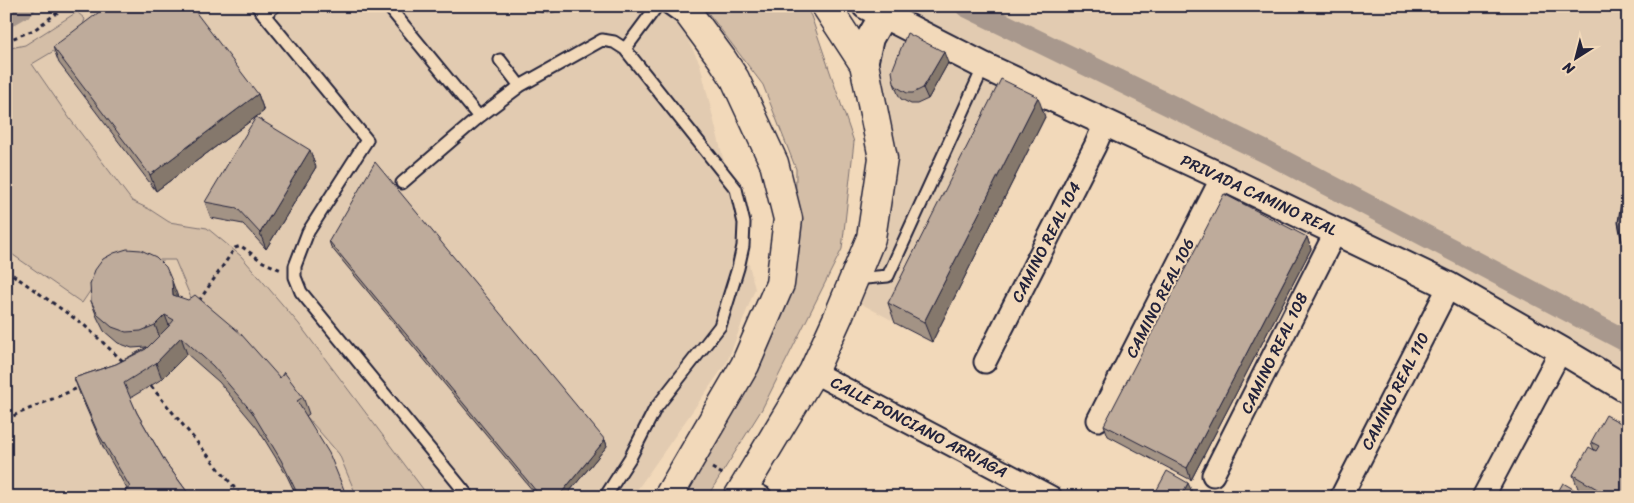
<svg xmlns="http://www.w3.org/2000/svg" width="1634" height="503" font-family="Sriracha,sans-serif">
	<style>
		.built { fill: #e2cbb1 }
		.green { fill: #d4bea7; stroke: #7b7071 }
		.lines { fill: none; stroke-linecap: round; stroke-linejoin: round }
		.canal { stroke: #a8988d; stroke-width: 22 }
		.service-casing { stroke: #22223b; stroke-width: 15 }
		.minor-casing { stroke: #22223b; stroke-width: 25 }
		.tertiary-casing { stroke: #22223b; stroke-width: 30 }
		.secondary-casing { stroke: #22223b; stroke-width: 31 }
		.path { stroke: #22223b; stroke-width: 3; stroke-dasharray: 4 4; stroke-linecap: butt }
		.service { stroke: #f2d9ba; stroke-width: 11 }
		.minor { stroke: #f2d9ba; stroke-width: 21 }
		.tertiary { stroke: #f2d9ba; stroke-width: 26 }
		.secondary { stroke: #f2d9ba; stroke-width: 28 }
		.wall { fill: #a39385; stroke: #22223b }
		.shaded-wall { fill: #85786c; stroke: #22223b }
		.building { fill: #beab9b; stroke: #22223b }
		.labels { text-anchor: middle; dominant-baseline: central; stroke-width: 4; stroke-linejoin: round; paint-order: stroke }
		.street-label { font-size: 16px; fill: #22223b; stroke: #f2d9ba }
	</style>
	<rect width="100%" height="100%" fill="#f2d9ba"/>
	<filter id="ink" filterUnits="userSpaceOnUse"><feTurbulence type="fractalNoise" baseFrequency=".02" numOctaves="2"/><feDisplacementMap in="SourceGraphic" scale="10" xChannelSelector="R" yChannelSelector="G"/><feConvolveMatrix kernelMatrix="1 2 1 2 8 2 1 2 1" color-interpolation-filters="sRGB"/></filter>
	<g filter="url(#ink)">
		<path class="built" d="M6,6H668L677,18L700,64L755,289L727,362L632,497H6Z
			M866,6H1628V390L1053,99L1045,117L932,342L847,296L871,238Z"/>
		<path class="green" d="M703,6H805L811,16L854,142L842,249L762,409L707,497H678L795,270L796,169L763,85Z
			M77,12L85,19L79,36L32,64L70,119L132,201L149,209L169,222L207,228L241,256L299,324L429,497H357L339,454L228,326L191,298L175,260H111L82,303L6,250V49L25,45Z"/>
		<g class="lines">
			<path class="canal" d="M966,6L1268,153L1628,342
				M6,17L25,6"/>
			<g class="service-casing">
				<path id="service" d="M257,6L367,140L308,232L295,266V277L301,292L469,497
					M388,6L479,117
					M665,6L682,18
					M264,15L275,6
					M625,49L657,6
					M500,60L520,86
					M402,183L479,117L520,86L602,40L614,42L625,49L736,189L744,223L743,246L738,268L720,326L655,409L630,458L605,497
					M1628,202L1625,222L1628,238
					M855,279L888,276L984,66"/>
			</g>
			<g class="minor-casing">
				<path id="minor" d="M985,362L1095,146L1105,123
					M813,372L1051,497
					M1098,420L1222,177
					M1213,475L1336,231
					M744,488L761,497
					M1341,497L1449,286
					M1483,497L1561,350"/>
			</g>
			<g class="tertiary-casing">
				<path id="tertiary" d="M866,6L984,66L1222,177L1449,286L1561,350L1628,390
					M864,64L870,38L883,15"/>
			</g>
			<g class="secondary-casing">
				<path id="secondary" d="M668,497L745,365L780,284L788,219L774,163L735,79L722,59L683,6
					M738,497L813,372L838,317L871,238L883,158L864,64L826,6"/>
			</g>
			<path class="path" d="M6,41L34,30L66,6
				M6,270L84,325L126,364
				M199,301L235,248L241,246L263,262L281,270
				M151,386L242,497
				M6,419L80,387
				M712,468L724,475"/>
			<use href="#service" class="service"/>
			<use href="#minor" class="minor"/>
			<use href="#tertiary" class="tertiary"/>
			<use href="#secondary" class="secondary"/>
		</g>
		<path class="wall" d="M521,6H572L564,10L548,13L526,10Z
			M53,47L258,94L264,111L156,191L59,63Z
			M948,63L928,99L917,104H911L901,99L898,94L894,83Z
			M1045,117L932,342L895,323L888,303Z
			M316,167L266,249L243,224L211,218L205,202Z
			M1307,237L1311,249L1191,480L1108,436L1104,425Z
			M329,241L605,440L607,446L565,497H538L331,247Z
			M178,297L280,378L303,397L309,414L306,416L347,497H297L287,476L258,429L219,382L187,354L162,379L130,398L137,413L166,463L191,497H127L125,491L127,489L104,449L80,394L74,378L116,364L147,347L132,348L118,343L104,331L97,317L91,301Z
			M1628,427V497H1588L1579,491L1573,475L1594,450L1591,442Z"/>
		<path class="shaded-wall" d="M944,52L948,63L928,99L923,88Z
			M258,94L264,111L156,191L150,175Z
			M1038,97L1045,117L932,342L924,322Z
			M310,150L316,167L266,249L260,233Z
			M1307,237L1311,249L1191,480L1187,468Z
			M172,281L178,297L173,295Z
			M165,315L171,331L161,341L155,325Z
			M181,337L187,354L162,379L156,363Z
			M605,440L607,446L565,497H558Z
			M1188,483L1193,494L1191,497H1181Z"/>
		<path class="building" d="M107,6H191L258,94L150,175L53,47Z
			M907,33L944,52L923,88L913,93H907L897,87L894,83L892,71Z
			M1001,79L1038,97L924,322L888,303Z
			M256,117L310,150L260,233L237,208L205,202Z
			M375,162L605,440L558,497H541L329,241Z
			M1224,194L1307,237L1187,468L1104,425Z
			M127,249L141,250L156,257L166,267L172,281L173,295L188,300L195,295L240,333L280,378L284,372L303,397L297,401L329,453L347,497H299L281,460L252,412L213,366L181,337L156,363L124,383L137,413L166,463L191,497H129L125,491L130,487L98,433L74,378L116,364L146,349L169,326L174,320L165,315L155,325L141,331L126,332L112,327L98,315L91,301L90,284L95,270L103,259L114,253Z
			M1606,415L1628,427V497H1611L1573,475L1589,447L1596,451L1599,446L1591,442Z
			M1167,471L1188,483L1181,497H1153Z
			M1563,483L1587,497H1555Z"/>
	</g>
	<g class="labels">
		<g class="street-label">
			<text transform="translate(1259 195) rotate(25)">PRIVADA CAMINO REAL</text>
			<text transform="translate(1046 242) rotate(-63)">CAMINO REAL 104</text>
			<text transform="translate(1160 298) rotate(-63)">CAMINO REAL 106</text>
			<text transform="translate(1274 353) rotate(-64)">CAMINO REAL 108</text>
			<text transform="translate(1395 391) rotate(-63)">CAMINO REAL 110</text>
			<text transform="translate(919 427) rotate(28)">CALLE PONCIANO ARRIAGA</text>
		</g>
	</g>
	<rect width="1634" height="503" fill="none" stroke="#f2d9ba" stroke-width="25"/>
	<rect x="12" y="12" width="1609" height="478" fill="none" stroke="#22223b" stroke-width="2" filter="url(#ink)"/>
	<g transform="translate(1576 58) rotate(216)" stroke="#f2d9ba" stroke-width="4" paint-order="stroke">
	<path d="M0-4L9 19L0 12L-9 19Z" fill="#22223b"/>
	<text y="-8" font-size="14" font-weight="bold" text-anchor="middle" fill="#22223b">N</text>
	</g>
</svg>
